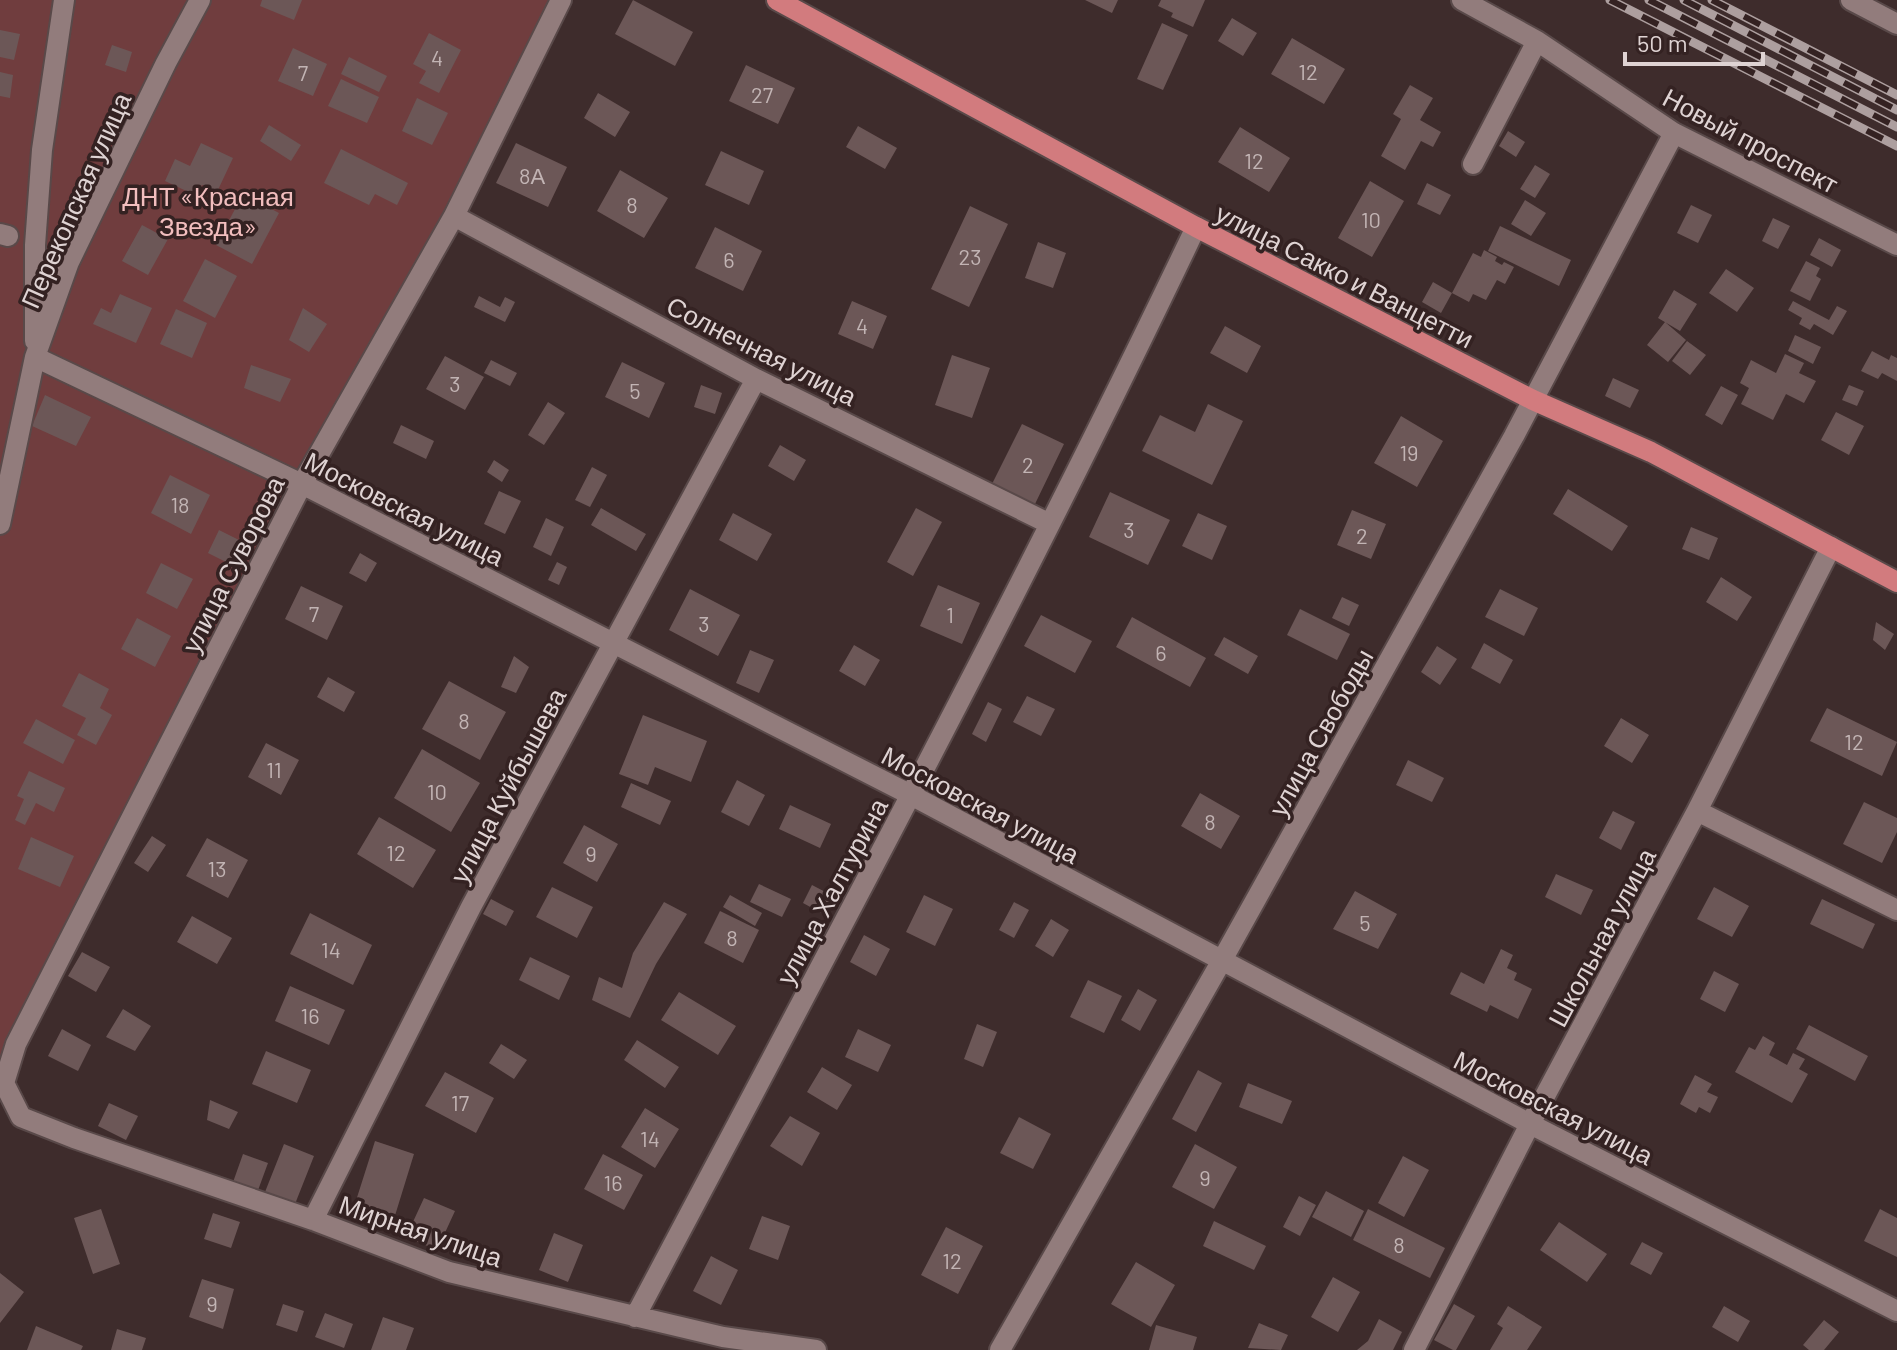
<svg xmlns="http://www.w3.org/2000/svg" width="1897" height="1350" font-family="Barlow,sans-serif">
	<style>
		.green { fill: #703d3e }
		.building { fill: #6c5757 }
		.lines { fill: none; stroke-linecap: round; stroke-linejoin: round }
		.minor-casing { stroke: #594949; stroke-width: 24 }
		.major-casing { stroke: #594949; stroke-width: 24 }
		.minor { stroke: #927c7c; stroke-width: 20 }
		.major { stroke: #d27b7e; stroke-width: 20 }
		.rail-casing { stroke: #ad9f9f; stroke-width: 9 }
		.rail { stroke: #342222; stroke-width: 6; stroke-dasharray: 18; stroke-linecap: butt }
		.labels { text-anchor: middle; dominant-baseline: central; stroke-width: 7; stroke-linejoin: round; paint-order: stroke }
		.number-label { font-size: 22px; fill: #c2b4b4 }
		.street-label { font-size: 26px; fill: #dfd3d3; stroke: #342222 }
		.park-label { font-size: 26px; fill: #f2bebe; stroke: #342222 }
	</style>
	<rect width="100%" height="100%" fill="#3e2c2c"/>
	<path class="green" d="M0,0H549L447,214L280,498L12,1042L0,1080Z"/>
	<path class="building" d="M262,0H302L294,20L260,6Z
		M633,0L693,32L675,66L615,34Z
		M1085,0H1118L1112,13Z
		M1161,0H1205L1193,27L1171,17L1173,13L1158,6Z
		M1232,18L1257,33L1243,56L1218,41Z
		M1162,23L1188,35L1163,90L1137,79Z
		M0,30L20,34L14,60L0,57Z
		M429,33L461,50L439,93L419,83L426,71L413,64Z
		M1292,38L1345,69L1324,104L1271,74Z
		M112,45L132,52L126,72L105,65Z
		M293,48L327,64L313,96L278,81Z
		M349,57L387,76L379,92L341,74Z
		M746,65L795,88L778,124L729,101Z
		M0,72L13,75L10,98L0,96Z
		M341,79L379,97L367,123L328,106Z
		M1410,85L1433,98L1420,120L1441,132L1433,147L1421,141L1405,170L1381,156L1401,119L1393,114Z
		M598,93L630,112L615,137L584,118Z
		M417,98L448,113L432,145L402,131Z
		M269,125L301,145L291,161L260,141Z
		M858,126L897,148L885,169L846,147Z
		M1240,127L1290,158L1269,192L1218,162Z
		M1508,131L1525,142L1516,157L1499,146Z
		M201,143L233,158L217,192L202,185L197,196L165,181L175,159L190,166Z
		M516,143L567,167L548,207L496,183Z
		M341,149L408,183L397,205L375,194L369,205L324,183Z
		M721,151L764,171L749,205L705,185Z
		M1535,165L1550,174L1535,198L1520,189Z
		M620,170L668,198L644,238L597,211Z
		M1370,181L1404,201L1372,257L1338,238Z
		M1427,183L1451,195L1440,215L1417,204Z
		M243,194L279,213L252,264L216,245Z
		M1525,200L1546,213L1531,236L1511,224Z
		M1691,205L1712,215L1698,243L1677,233Z
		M970,206L1008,224L969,307L931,289Z
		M1773,218L1790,226L1778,249L1762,241Z
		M142,225L168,239L148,275L122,261Z
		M1500,226L1571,260L1559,286L1488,251Z
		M715,227L762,251L743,291L695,268Z
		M1819,238L1841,250L1832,267L1810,255Z
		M1038,242L1066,253L1053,288L1025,278Z
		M1484,250L1497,257L1495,261L1502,265L1504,262L1514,267L1505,284L1497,280L1486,300L1473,294L1469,302L1452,293L1473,253L1481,257Z
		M205,259L237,276L215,318L183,301Z
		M1806,261L1820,268L1816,276L1821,279L1810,301L1790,291Z
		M1726,269L1754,288L1737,312L1709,293Z
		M1433,282L1452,293L1441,313L1422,302Z
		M1674,290L1697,304L1680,331L1658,318Z
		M120,294L152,308L136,343L93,324L101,308L111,313Z
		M479,296L500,307L505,297L515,302L505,322L474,307Z
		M852,301L887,316L873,349L838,334Z
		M1793,301L1829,320L1837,306L1847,311L1833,335L1814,324L1810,330L1799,324L1802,318L1788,310Z
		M303,308L327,324L309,352L289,340Z
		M176,309L207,323L192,358L160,344Z
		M1665,322L1686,340L1668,362L1647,345Z
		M1225,326L1261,346L1247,373L1210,353Z
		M1795,335L1821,347L1813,364L1788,351Z
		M1687,341L1706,355L1690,375L1672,361Z
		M1872,351L1889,360L1891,355L1897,358V381L1882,373L1878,379L1861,371Z
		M1785,354L1804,363L1799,373L1816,381L1804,403L1786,394L1773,420L1741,404L1749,388L1740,383L1751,360L1776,373Z
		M952,355L990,368L972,418L935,405Z
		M445,356L484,377L465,410L426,389Z
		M491,360L517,373L510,386L484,373Z
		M622,362L665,383L649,418L605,397Z
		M251,365L291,379L280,402L244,388Z
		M1613,378L1639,390L1630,408L1605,396Z
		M701,385L722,393L715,414L694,407Z
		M1849,385L1864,391L1857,406L1842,400Z
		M1721,386L1738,395L1722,425L1705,415Z
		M45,395L91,417L76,446L32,426Z
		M548,402L565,413L544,445L528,435Z
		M1208,404L1243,421L1212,485L1142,451L1160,415L1195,432Z
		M1836,412L1864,426L1849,455L1821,440Z
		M1401,416L1443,441L1417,487L1374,463Z
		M1022,424L1064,444L1035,504L992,484Z
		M401,425L434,441L426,459L393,443Z
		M780,445L806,460L794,481L768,466Z
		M494,460L509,470L502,482L487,472Z
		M592,467L607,475L590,507L575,500Z
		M170,475L210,495L191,534L151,513Z
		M1568,489L1628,526L1612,551L1553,514Z
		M499,491L521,501L505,534L484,524Z
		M1110,492L1170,520L1148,565L1089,537Z
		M601,508L646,534L636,551L591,525Z
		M916,508L942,522L913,576L887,562Z
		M1352,510L1386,524L1371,559L1337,545Z
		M733,513L772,534L757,561L719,540Z
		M1198,513L1227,526L1212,560L1182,546Z
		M546,518L564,527L551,556L533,547Z
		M1691,527L1718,538L1709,560L1682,549Z
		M219,530L241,541L230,564L208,553Z
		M360,553L377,563L366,582L349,573Z
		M557,562L567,567L559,585L548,580Z
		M161,563L193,579L177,609L146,593Z
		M1721,577L1752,597L1737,621L1706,602Z
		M938,585L980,603L962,644L920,626Z
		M301,586L343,606L327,640L285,619Z
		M690,589L740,615L718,656L669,630Z
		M1500,589L1538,608L1524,636L1485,617Z
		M1342,597L1359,605L1349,626L1332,618Z
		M1300,609L1350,634L1337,660L1287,635Z
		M1041,615L1092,641L1075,673L1024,646Z
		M1132,617L1206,658L1190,687L1116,647Z
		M137,618L171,636L155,667L121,649Z
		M1876,622L1894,634L1885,650L1873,640Z
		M1224,637L1258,656L1248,674L1214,655Z
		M1484,643L1513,660L1500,684L1471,668Z
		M854,645L880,660L865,686L839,671Z
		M1437,646L1457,659L1440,685L1421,672Z
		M750,650L774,660L759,693L736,683Z
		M514,656L529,667L516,693L501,687Z
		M79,673L109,689L100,708L112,715L96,745L77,735L86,718L62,706Z
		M328,677L355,692L344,712L317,697Z
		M449,681L506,712L480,760L422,729Z
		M1027,696L1055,709L1041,736L1013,722Z
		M988,702L1002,709L986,742L972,734Z
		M1827,708L1897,742L1882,776L1810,741Z
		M643,715L707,741L691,782L655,767L648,785L619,774Z
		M1621,718L1649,735L1632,763L1604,746Z
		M36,719L75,740L63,764L23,743Z
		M266,743L299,760L281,795L248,777Z
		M422,749L480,783L451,832L394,798Z
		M1408,760L1444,778L1432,802L1396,785Z
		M29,771L65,788L54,812L36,803L25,825L15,820L24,799L17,796Z
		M737,780L765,795L749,826L721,812Z
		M631,783L671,801L660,825L621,807Z
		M1200,793L1240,816L1221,849L1181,826Z
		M1864,802L1897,818V832L1882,863L1843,844Z
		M790,805L831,824L820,848L779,829Z
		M1613,811L1635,822L1621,850L1599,838Z
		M379,817L436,850L413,888L357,854Z
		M584,825L618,844L597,882L563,863Z
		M152,836L166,845L148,872L134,863Z
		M31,837L74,856L60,887L18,869Z
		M207,838L248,860L228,898L186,876Z
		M1556,874L1593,890L1581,915L1545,897Z
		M759,884L791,899L782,917L750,902Z
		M812,885L835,897L825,915L803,903Z
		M552,887L593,907L577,938L536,917Z
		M1714,887L1749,906L1732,937L1697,919Z
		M1355,891L1397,914L1378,949L1333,929Z
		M730,895L762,913L755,926L723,907Z
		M924,895L953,909L935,946L906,932Z
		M491,899L514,911L506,926L483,914Z
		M1822,899L1875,924L1863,949L1810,924Z
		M664,902L687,914L656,964L630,1018L592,1000L599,977L622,988L633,953Z
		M1014,902L1029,910L1014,938L999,930Z
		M720,911L759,930L743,963L704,943Z
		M310,913L372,945L353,985L290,954Z
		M192,916L232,938L217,964L177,942Z
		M1051,919L1069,930L1053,957L1035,946Z
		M864,935L890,949L876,976L850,962Z
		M1501,949L1513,955L1507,968L1517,973L1514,980L1532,989L1518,1019L1490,1005L1487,1012L1450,994L1461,972L1484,984Z
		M82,952L110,967L96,992L68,976Z
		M530,957L570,976L559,1000L519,980Z
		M1714,971L1739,984L1725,1012L1700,999Z
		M1088,980L1122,996L1104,1033L1070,1017Z
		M290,986L345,1010L329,1045L275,1021Z
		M1138,989L1157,1000L1140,1031L1121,1020Z
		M679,992L736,1026L718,1055L661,1020Z
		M123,1009L151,1026L135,1051L106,1037Z
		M977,1024L997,1032L983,1067L964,1059Z
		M1809,1025L1868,1056L1855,1081L1796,1049Z
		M62,1029L91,1045L78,1071L48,1056Z
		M858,1029L891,1045L878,1072L845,1057Z
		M1763,1036L1775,1043L1769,1055L1787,1065L1793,1053L1805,1059L1799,1069L1808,1074L1792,1103L1735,1072L1749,1047L1755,1050Z
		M637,1040L679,1067L665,1088L624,1060Z
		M501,1044L527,1060L514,1079L489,1063Z
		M266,1051L311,1070L297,1103L252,1084Z
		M822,1067L852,1085L837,1110L807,1092Z
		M1198,1070L1222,1083L1196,1132L1172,1119Z
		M445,1072L494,1098L476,1133L425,1106Z
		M1695,1075L1712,1084L1707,1092L1718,1097L1710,1113L1699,1107L1696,1113L1680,1104Z
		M1248,1083L1292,1101L1282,1124L1239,1107Z
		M210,1100L238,1112L229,1129L207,1120Z
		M109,1103L138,1116L126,1140L98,1126Z
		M645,1108L679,1129L655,1168L621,1147Z
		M790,1116L820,1133L802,1166L770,1146Z
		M1019,1117L1051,1134L1033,1169L1000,1153Z
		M375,1141L414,1154L393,1222L353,1210Z
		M284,1144L314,1156L295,1204L265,1192Z
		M1195,1144L1237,1167L1214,1209L1172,1187Z
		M243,1154L268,1163L257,1193L232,1185Z
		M603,1154L643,1175L624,1210L584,1189Z
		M1403,1156L1429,1170L1404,1217L1378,1203Z
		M1326,1191L1364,1211L1351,1237L1312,1217Z
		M1299,1196L1316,1205L1300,1236L1283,1227Z
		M424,1198L455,1211L437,1250L406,1237Z
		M101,1209L120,1264L93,1274L74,1218Z
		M1368,1209L1445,1248L1430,1278L1353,1240Z
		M1880,1209L1897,1218V1257L1864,1241Z
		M213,1213L240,1222L231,1248L204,1239Z
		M762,1216L790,1226L778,1260L749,1249Z
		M1214,1221L1266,1246L1254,1270L1203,1246Z
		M1559,1222L1607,1254L1587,1282L1540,1250Z
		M946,1227L983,1246L958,1294L921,1275Z
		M554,1233L583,1245L568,1282L539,1270Z
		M1642,1242L1663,1253L1651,1275L1630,1264Z
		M711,1256L738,1270L721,1305L693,1291Z
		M1136,1262L1175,1285L1151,1327L1111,1304Z
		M0,1273L24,1292L0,1323Z
		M1333,1277L1360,1292L1338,1332L1311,1317Z
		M202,1279L234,1289L223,1329L189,1317Z
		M283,1304L304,1311L297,1332L276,1325Z
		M1454,1304L1475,1316L1456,1350H1453L1434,1340Z
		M1508,1306L1542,1327L1527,1350H1490L1503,1328L1497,1324Z
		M1724,1306L1750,1321L1738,1342L1712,1327Z
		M325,1313L353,1324L344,1348L315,1337Z
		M383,1317L414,1328L406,1350H371Z
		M1379,1319L1402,1332L1393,1350H1357L1368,1341Z
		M1824,1320L1839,1332L1824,1350H1809L1803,1345Z
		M1259,1323L1288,1335L1281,1350L1248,1348Z
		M1156,1325L1197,1337L1193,1350H1149Z
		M36,1326L83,1346L81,1350H27Z
		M117,1329L146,1338L142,1350H111Z"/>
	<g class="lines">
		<g class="minor-casing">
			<path id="minor" d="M561,0L454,216L302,484L16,1044L4,1083L21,1117L74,1138L313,1220L449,1272L723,1337L816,1350
				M1462,0L1537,41L1674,133L1897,245
				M1851,0L1897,24
				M1473,164L1537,41
				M454,216L756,379L1050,524
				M0,234L8,236
				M35,341V245L42,150L64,0
				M35,357L302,484L911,795L1530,1124L1897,1311
				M0,524L35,357L69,262L166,63L200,0
				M1697,811L1897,910
				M313,1220L471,907L756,379
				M635,1317C826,956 1020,596 1196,227
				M1000,1350L1221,962L1514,436L1674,133
				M1414,1350L1530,1124L1697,811L1831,547"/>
		</g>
		<g class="major-casing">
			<path id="major" d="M777,0L1196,227L1533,400L1651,452L1897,582"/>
		</g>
		<use href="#minor" class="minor"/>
		<use href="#major" class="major"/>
		<g class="rail-casing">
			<path id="rail" d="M1610,0L1897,146
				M1649,0L1897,127
				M1684,0L1897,110
				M1712,0L1897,95"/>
		</g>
		<use href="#rail" class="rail"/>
	</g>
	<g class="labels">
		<g class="number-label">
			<text x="437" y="57">4</text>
			<text x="1308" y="71">12</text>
			<text x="303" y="72">7</text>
			<text x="762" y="94">27</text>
			<text x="1254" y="160">12</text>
			<text x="532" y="175">8А</text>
			<text x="632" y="204">8</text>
			<text x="1371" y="219">10</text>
			<text x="970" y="256">23</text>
			<text x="729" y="259">6</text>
			<text x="862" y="325">4</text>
			<text x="455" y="383">3</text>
			<text x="635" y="390">5</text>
			<text x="1409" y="452">19</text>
			<text x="1028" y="464">2</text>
			<text x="180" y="504">18</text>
			<text x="1129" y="529">3</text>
			<text x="1362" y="535">2</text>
			<text x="314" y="613">7</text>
			<text x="950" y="614">1</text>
			<text x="704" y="623">3</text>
			<text x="1161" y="652">6</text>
			<text x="464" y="720">8</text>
			<text x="1854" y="741">12</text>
			<text x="274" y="769">11</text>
			<text x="437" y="791">10</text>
			<text x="1210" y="821">8</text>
			<text x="396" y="852">12</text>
			<text x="591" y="853">9</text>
			<text x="217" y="868">13</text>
			<text x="1365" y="922">5</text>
			<text x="732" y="937">8</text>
			<text x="331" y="949">14</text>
			<text x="310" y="1015">16</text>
			<text x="460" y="1102">17</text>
			<text x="650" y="1138">14</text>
			<text x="1205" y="1177">9</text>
			<text x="613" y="1182">16</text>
			<text x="1399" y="1244">8</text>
			<text x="952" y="1260">12</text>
			<text x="212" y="1303">9</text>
		</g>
		<g class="street-label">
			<text transform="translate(1751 140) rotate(28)">Новый проспект</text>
			<text transform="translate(75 200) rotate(-66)">Перекопская улица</text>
			<text transform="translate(1345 275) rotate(27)">улица Сакко и Ванцетти</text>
			<text transform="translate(762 350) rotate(27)">Солнечная улица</text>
			<text transform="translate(405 508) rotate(27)">Московская улица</text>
			<text transform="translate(232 564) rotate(-63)">улица Суворова</text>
			<text transform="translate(1320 732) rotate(-61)">улица Свободы</text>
			<text transform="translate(507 785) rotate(-62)">улица Куйбышева</text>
			<text transform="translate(981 804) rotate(28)">Московская улица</text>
			<text transform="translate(831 891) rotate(-62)">улица Халтурина</text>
			<text transform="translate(1601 937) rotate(-62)">Школьная улица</text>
			<text transform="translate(1554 1107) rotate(27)">Московская улица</text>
			<text transform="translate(421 1230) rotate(19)">Мирная улица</text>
		</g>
		<g class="park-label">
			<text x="208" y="195">ДНТ «Красная<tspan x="208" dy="30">Звезда»</tspan></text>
		</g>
	</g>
	<path d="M1625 52v12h138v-12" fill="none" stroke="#dfd3d3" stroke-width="4"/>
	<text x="1637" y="52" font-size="24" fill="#dfd3d3" stroke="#342222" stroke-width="6" paint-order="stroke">50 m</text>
</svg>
